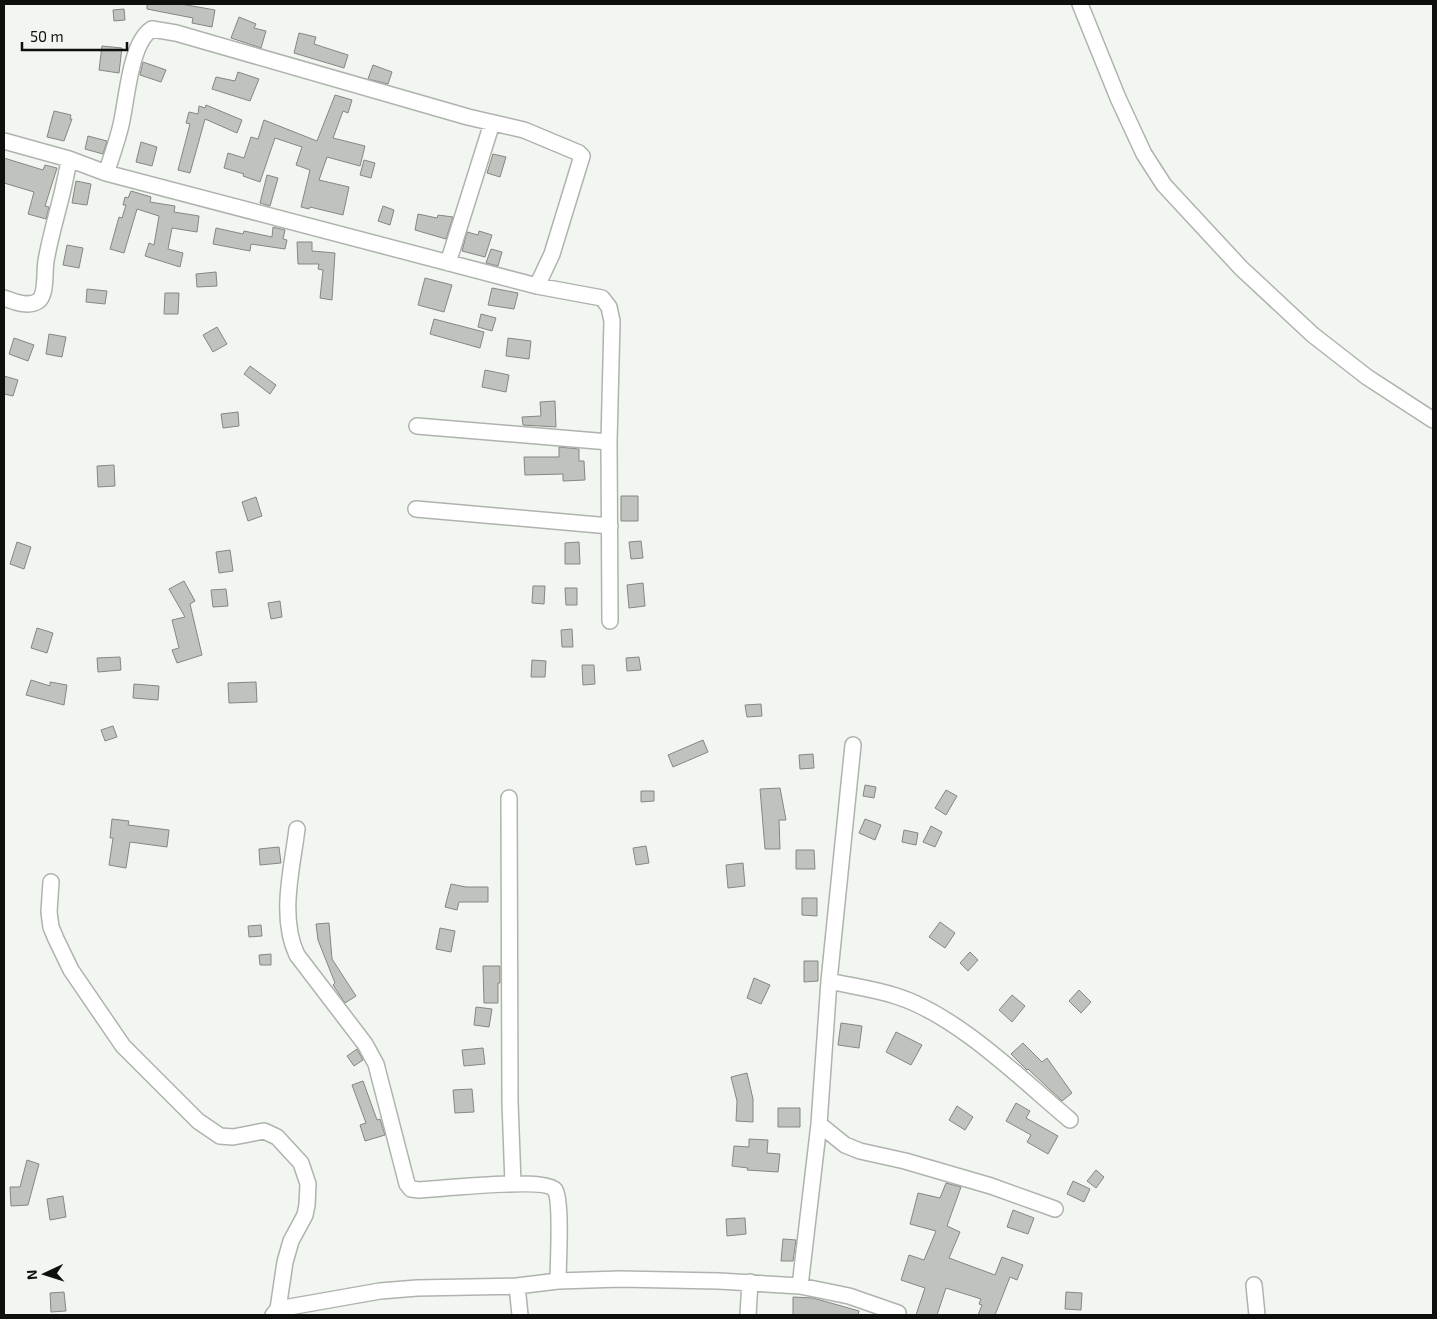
<svg xmlns="http://www.w3.org/2000/svg" width="1437" height="1319" font-family="'Exo 2',sans-serif">
	<style>
		.building { fill: #bfc2bd; stroke: #848783 }
		.lines { fill: none; stroke-linecap: round; stroke-linejoin: round }
		.minor-casing { stroke: #afb3ae; stroke-width: 18 }
		.minor { stroke: #fff; stroke-width: 15 }
	</style>
	<rect width="100%" height="100%" fill="#f2f6f1"/>
	<path class="building" d="M147,4H181L215,10L212,27L192,23L193,18L147,9Z
		M124,9L125,20L114,21L113,10Z
		M239,17L256,24L254,28L266,31L261,48L231,38Z
		M299,33L316,37L314,44L348,55L344,68L294,53Z
		M102,46L122,48L119,73L99,70Z
		M143,62L166,70L161,82L140,75Z
		M373,65L392,72L388,84L368,79Z
		M238,72L259,79L250,101L212,89L216,77L235,81Z
		M335,95L352,100L348,113L343,111L333,138L365,146L360,166L327,157L319,180L349,187L343,215L310,207L309,209L301,207L310,170L296,165L302,147L275,138L260,182L243,176L244,174L224,168L228,153L244,158L251,137L258,139L264,120L317,141Z
		M206,105L242,120L237,133L205,119L190,173L178,170L190,124L186,123L189,112L198,114L199,106L205,108Z
		M54,111L71,115L70,119H72L64,141L47,137Z
		M88,136L107,141L103,154L85,149Z
		M141,142L157,147L152,166L136,162Z
		M493,154L506,157L500,177L487,173Z
		M4,158L43,170L45,165L57,168L45,206L49,207L46,219L28,214L34,192L4,183Z
		M364,160L375,163L371,178L360,175Z
		M267,175L278,178L270,206L260,203Z
		M76,181L91,184L87,205L72,203Z
		M131,191L151,197L150,202L175,206L174,212L199,216L197,232L172,228L168,249L183,253L180,267L145,256L149,243L154,245L159,216L137,209L124,253L110,249L119,217L122,218L126,205H123L125,197L128,198Z
		M383,206L394,210L390,225L378,221Z
		M418,214L437,218L438,215L453,217L446,239L415,230Z
		M273,227L285,230L283,239L287,240L285,249L251,244L250,251L213,244L216,228L243,234L244,231L272,237Z
		M479,231L492,235L485,257L462,251L467,232L478,235Z
		M297,242H312V251L335,253L332,300L320,298L323,270L318,269L319,264H298Z
		M67,245L83,248L79,268L63,265Z
		M491,249L502,252L498,266L486,263Z
		M216,272L217,286L197,287L196,274Z
		M425,278L452,285L444,312L418,305Z
		M492,288L518,293L514,309L488,305Z
		M87,289L107,291L105,304L86,302Z
		M165,293H179L178,314H164Z
		M481,314L496,318L492,331L478,327Z
		M434,319L484,332L480,348L430,334Z
		M217,327L227,344L213,352L203,335Z
		M49,334L66,337L62,357L46,354Z
		M14,338L34,345L28,361L9,354Z
		M508,338L531,341L529,359L506,356Z
		M250,366L276,385L270,394L244,374Z
		M485,370L509,375L506,392L482,387Z
		M4,376L18,380L13,396L4,394Z
		M555,401L556,427L523,425L522,417L541,416L540,402Z
		M238,412L239,426L223,428L221,414Z
		M559,447L579,449V461H584L585,480L563,481V474L525,475L524,457H559Z
		M114,465L115,486L98,487L97,466Z
		M621,496H638V521H621Z
		M256,497L262,516L248,521L242,502Z
		M641,541L643,558L631,559L629,542Z
		M17,542L31,547L24,569L10,564Z
		M579,542L580,564H565V543Z
		M230,550L233,571L219,573L216,552Z
		M184,581L195,601L190,604L202,655L177,663L172,650L179,648L172,620L185,617L169,589Z
		M643,583L645,606L629,608L627,585Z
		M533,586H545L544,604L532,603Z
		M565,588H577V605H566Z
		M226,589L228,606L213,607L211,590Z
		M280,601L282,617L271,619L268,603Z
		M37,628L53,633L47,653L31,648Z
		M572,629L573,647H562L561,630Z
		M120,657L121,670L98,672L97,658Z
		M639,657L641,670L627,671L626,658Z
		M532,660L546,661L545,677H531Z
		M582,665H594L595,684L583,685Z
		M31,680L50,686V682L67,685L64,705L26,695Z
		M256,682L257,702L229,703L228,683Z
		M134,684L159,686L158,700L133,698Z
		M761,704L762,716L747,717L745,705Z
		M113,726L117,737L105,741L101,730Z
		M703,740L708,752L673,767L668,755Z
		M813,754L814,768L800,769L799,755Z
		M865,785L876,787L874,798L863,796Z
		M780,788L786,820H779L780,849H765L760,789Z
		M946,790L957,796L946,815L935,808Z
		M641,791H654V801L641,802Z
		M112,819L129,821L128,825L169,830L167,847L130,842L126,868L109,865L113,838H110Z
		M865,819L881,825L875,840L859,833Z
		M931,826L942,832L935,847L923,842Z
		M904,830L918,833L916,845L902,842Z
		M646,846L649,863L636,865L633,848Z
		M279,847L281,863L260,865L259,849Z
		M796,850H814L815,869H796Z
		M743,863L745,886L728,888L726,865Z
		M451,884L466,887H488V902H459L457,910L445,907Z
		M802,898H817V916L802,915Z
		M940,922L955,933L945,948L929,937Z
		M329,923L332,959L356,996L345,1003L333,985L335,983L318,940L316,924Z
		M261,925L262,936L249,937L248,926Z
		M440,928L455,931L451,952L436,949Z
		M970,952L978,960L968,971L960,963Z
		M271,954V965H260L259,955Z
		M804,961H818V981L804,982Z
		M483,966H500V983H498V1003H484Z
		M754,978L770,985L761,1004L747,998Z
		M1079,990L1091,1002L1081,1013L1069,1001Z
		M1012,995L1025,1006L1012,1022L999,1010Z
		M476,1007L492,1009L489,1027L474,1025Z
		M841,1023L862,1026L859,1048L838,1045Z
		M896,1032L922,1045L911,1065L886,1052Z
		M1023,1043L1042,1062L1047,1058L1072,1093L1062,1101L1028,1069L1027,1070L1011,1054Z
		M483,1048L485,1064L464,1066L462,1050Z
		M357,1049L363,1060L354,1066L347,1056Z
		M747,1073L753,1099V1122L736,1121L737,1101L731,1077Z
		M363,1081L377,1120L380,1119L385,1135L365,1141L360,1125L366,1123L352,1085Z
		M472,1089L474,1112L455,1113L453,1090Z
		M1016,1103L1030,1111L1026,1118L1058,1136L1048,1154L1027,1142L1031,1135L1006,1121Z
		M957,1106L973,1117L965,1130L949,1120Z
		M778,1108H800V1127H778Z
		M749,1139L768,1140L767,1153L780,1154L778,1172L747,1170L748,1168L732,1166L734,1146L749,1147Z
		M27,1160L39,1164L28,1205L11,1206L10,1187H20Z
		M1096,1170L1104,1177L1096,1188L1087,1181Z
		M1073,1181L1090,1189L1084,1202L1067,1194Z
		M946,1183L961,1187L947,1226L960,1232L949,1258L995,1275L1002,1257L1023,1265L1017,1280L1010,1277L995,1315H978L982,1305L979,1304L981,1299L946,1288L937,1315H916L925,1288L901,1280L909,1255L924,1260L936,1231L910,1224L918,1193L940,1198Z
		M63,1196L66,1217L50,1220L47,1199Z
		M1013,1210L1034,1218L1028,1234L1007,1227Z
		M745,1218L746,1234L727,1236L726,1219Z
		M783,1239L796,1240L793,1261H781Z
		M64,1292L66,1311L51,1312L50,1293Z
		M1066,1292L1082,1293L1081,1310L1065,1309Z
		M793,1297L813,1298L859,1311L858,1315H793Z"/>
	<g class="lines">
		<g class="minor-casing">
			<path id="minor" d="M1080,4L1118,98L1144,154L1164,185L1241,268L1313,335L1367,377L1433,420
				M4,141L69,159L106,173L537,286L602,298L609,307L612,321L609,442L610,621
				M106,173C111,159 116,144 120,129C127,104 129,43 152,29L176,33L468,117L524,130L579,153L582,156L552,254L537,286
				M448,263L492,123
				M4,298C13,301 28,308 38,301C47,295 44,271 46,261C52,226 64,194 69,159
				M417,426L609,442
				M416,509L610,526
				M509,798L510,1102L513,1184
				M297,829C292,869 279,917 297,955L365,1044L376,1064L407,1184L411,1189L419,1190C440,1189 545,1177 555,1190C562,1201 558,1265 558,1281
				M51,882L49,912L51,927L56,939L71,970L123,1046L198,1121L220,1136L233,1137L264,1131L277,1137L301,1163L308,1184L307,1205L305,1215L291,1241L285,1262L278,1309
				M829,981C851,986 874,989 896,996C957,1015 1021,1079 1070,1120
				M819,1124L845,1145L860,1151L905,1161L991,1186L1055,1209
				M1254,1285L1257,1315
				M517,1286L520,1315
				M800,1286L819,1124L829,981L853,745
				M273,1315L278,1309L380,1291L417,1288L517,1286L558,1281L620,1279L719,1281L800,1286L849,1296L898,1313
				M748,1315L750,1282"/>
		</g>
		<use href="#minor" class="minor"/>
	</g>
	<rect width="1437" height="1319" fill="none" stroke="#0e100e" stroke-width="10"/>
	<g transform="translate(45 1274) rotate(266)" stroke="#f2f6f1" stroke-width="4" paint-order="stroke">
	<path d="M0-4L9 19L0 12L-9 19Z" fill="#0e100e"/>
	<text y="-8" font-size="14" font-weight="bold" text-anchor="middle" fill="#0e100e">N</text>
	</g>
	<path d="M22 42v8h105v-8" fill="none" stroke="#0e100e" stroke-width="2.5"/>
	<text x="30" y="42" font-size="15" fill="#0e100e" stroke="#f2f6f1" stroke-width="4" paint-order="stroke">50 m</text>
</svg>
